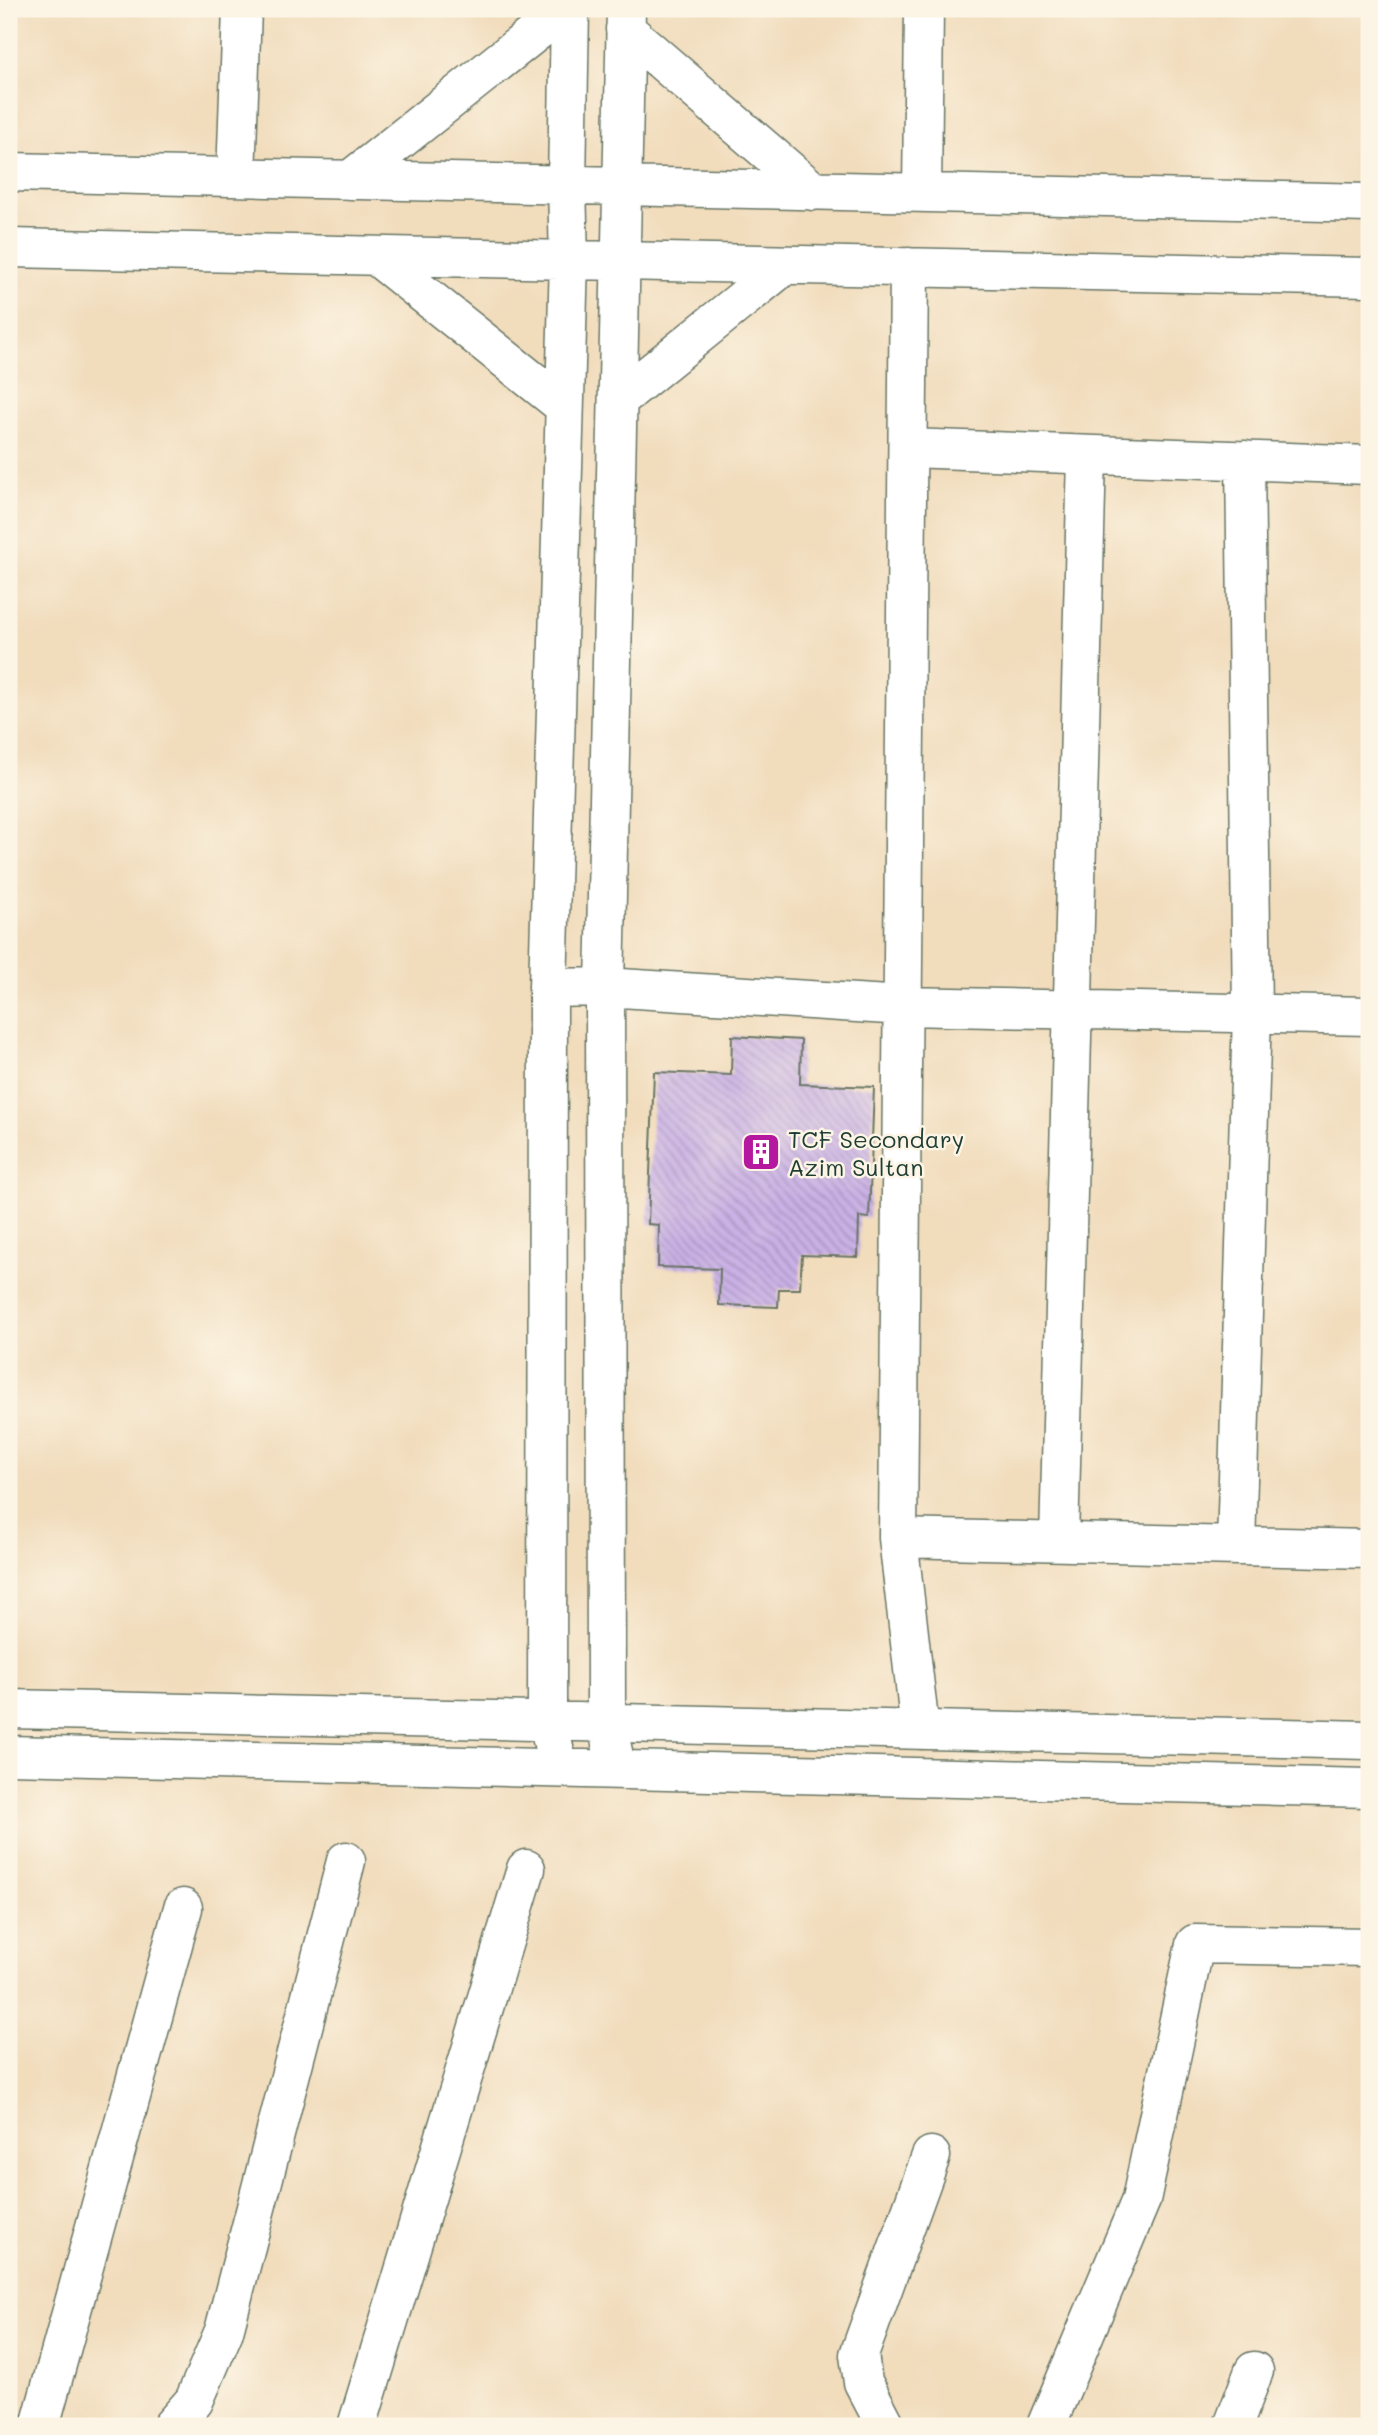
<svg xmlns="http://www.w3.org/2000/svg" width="1378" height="2435" font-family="Mali,sans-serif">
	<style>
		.building { fill: url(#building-back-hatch) }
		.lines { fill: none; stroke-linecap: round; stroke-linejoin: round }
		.minor-casing { stroke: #687564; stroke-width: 41 }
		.minor { stroke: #fff; stroke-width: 38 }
		.labels { text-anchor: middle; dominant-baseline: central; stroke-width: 5; stroke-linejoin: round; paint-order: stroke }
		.poi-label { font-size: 24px; fill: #1f3d34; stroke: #fcf5e5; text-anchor: start }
	</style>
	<defs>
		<pattern id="building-back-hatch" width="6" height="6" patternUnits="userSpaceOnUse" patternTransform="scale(1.75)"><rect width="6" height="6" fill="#cab1e6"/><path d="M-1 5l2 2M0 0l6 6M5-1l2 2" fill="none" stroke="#a391bb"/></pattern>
	</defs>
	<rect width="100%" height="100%" fill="#fcf5e5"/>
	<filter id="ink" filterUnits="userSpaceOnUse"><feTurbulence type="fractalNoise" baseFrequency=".0143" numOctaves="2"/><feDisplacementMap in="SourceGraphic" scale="14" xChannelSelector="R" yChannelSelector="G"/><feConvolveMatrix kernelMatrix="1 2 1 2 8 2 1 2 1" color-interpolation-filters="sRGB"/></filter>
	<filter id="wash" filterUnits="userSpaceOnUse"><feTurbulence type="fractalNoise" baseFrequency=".00686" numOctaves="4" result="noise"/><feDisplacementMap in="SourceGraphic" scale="28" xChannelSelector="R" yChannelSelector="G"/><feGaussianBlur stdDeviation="1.57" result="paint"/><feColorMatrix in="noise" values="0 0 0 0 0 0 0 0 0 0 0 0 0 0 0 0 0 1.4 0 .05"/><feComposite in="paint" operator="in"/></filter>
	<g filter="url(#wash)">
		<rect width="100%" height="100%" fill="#f1dcbc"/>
		<g id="blocks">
			<path class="building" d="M732,1036L801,1040L800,1084L874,1087L869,1218L859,1217L858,1257L802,1255L800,1289H779L778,1307L719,1305L720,1269L658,1267L659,1225L648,1224L654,1072L731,1075Z"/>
		</g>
	</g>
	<g filter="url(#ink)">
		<use href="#blocks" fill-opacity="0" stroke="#687564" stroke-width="2"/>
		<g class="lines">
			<g class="minor-casing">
				<path id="minor" d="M625,29L813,191
					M9,172L1369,203
					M236,177L242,9
					M350,180L565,9
					M922,193L924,9
					M9,248L1369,277
					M376,256L564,406
					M909,267L898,1538L920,1730
					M618,400L785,265
					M908,448L1369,465
					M548,988L605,987L904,1006L1369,1016
					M898,1538L1369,1549
					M1059,1541L1087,455
					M1236,1546L1252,1013L1245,460
					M9,1709L1369,1740
					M9,1755L1369,1788
					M559,1768L547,1720L548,988L569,260L567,185L570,9
					M617,1769L606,1721L605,987L626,9
					M40,2426L183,1908
					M172,2426L194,2401L224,2331L346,1861
					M357,2426L526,1869
					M886,2426L863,2382L859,2355L931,2156
					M1046,2426L1141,2200L1195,1944L1369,1947
					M1233,2426L1254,2371"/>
			</g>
			<use href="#minor" class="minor"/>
		</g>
	</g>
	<defs>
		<g id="building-square" transform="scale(2.0125)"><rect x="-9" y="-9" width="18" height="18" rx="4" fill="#b5179e" stroke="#fcf5e5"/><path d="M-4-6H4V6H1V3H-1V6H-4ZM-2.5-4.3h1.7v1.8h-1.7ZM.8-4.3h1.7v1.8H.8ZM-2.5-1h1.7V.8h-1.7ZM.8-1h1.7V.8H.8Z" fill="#fff"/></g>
	</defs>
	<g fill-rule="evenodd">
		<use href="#building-square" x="761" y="1152"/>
	</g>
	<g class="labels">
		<g class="poi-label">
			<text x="788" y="1138">TCF Secondary<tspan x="788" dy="28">Azim Sultan</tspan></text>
		</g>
	</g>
	<rect width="1378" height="2435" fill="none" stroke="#fcf5e5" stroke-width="35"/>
</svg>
